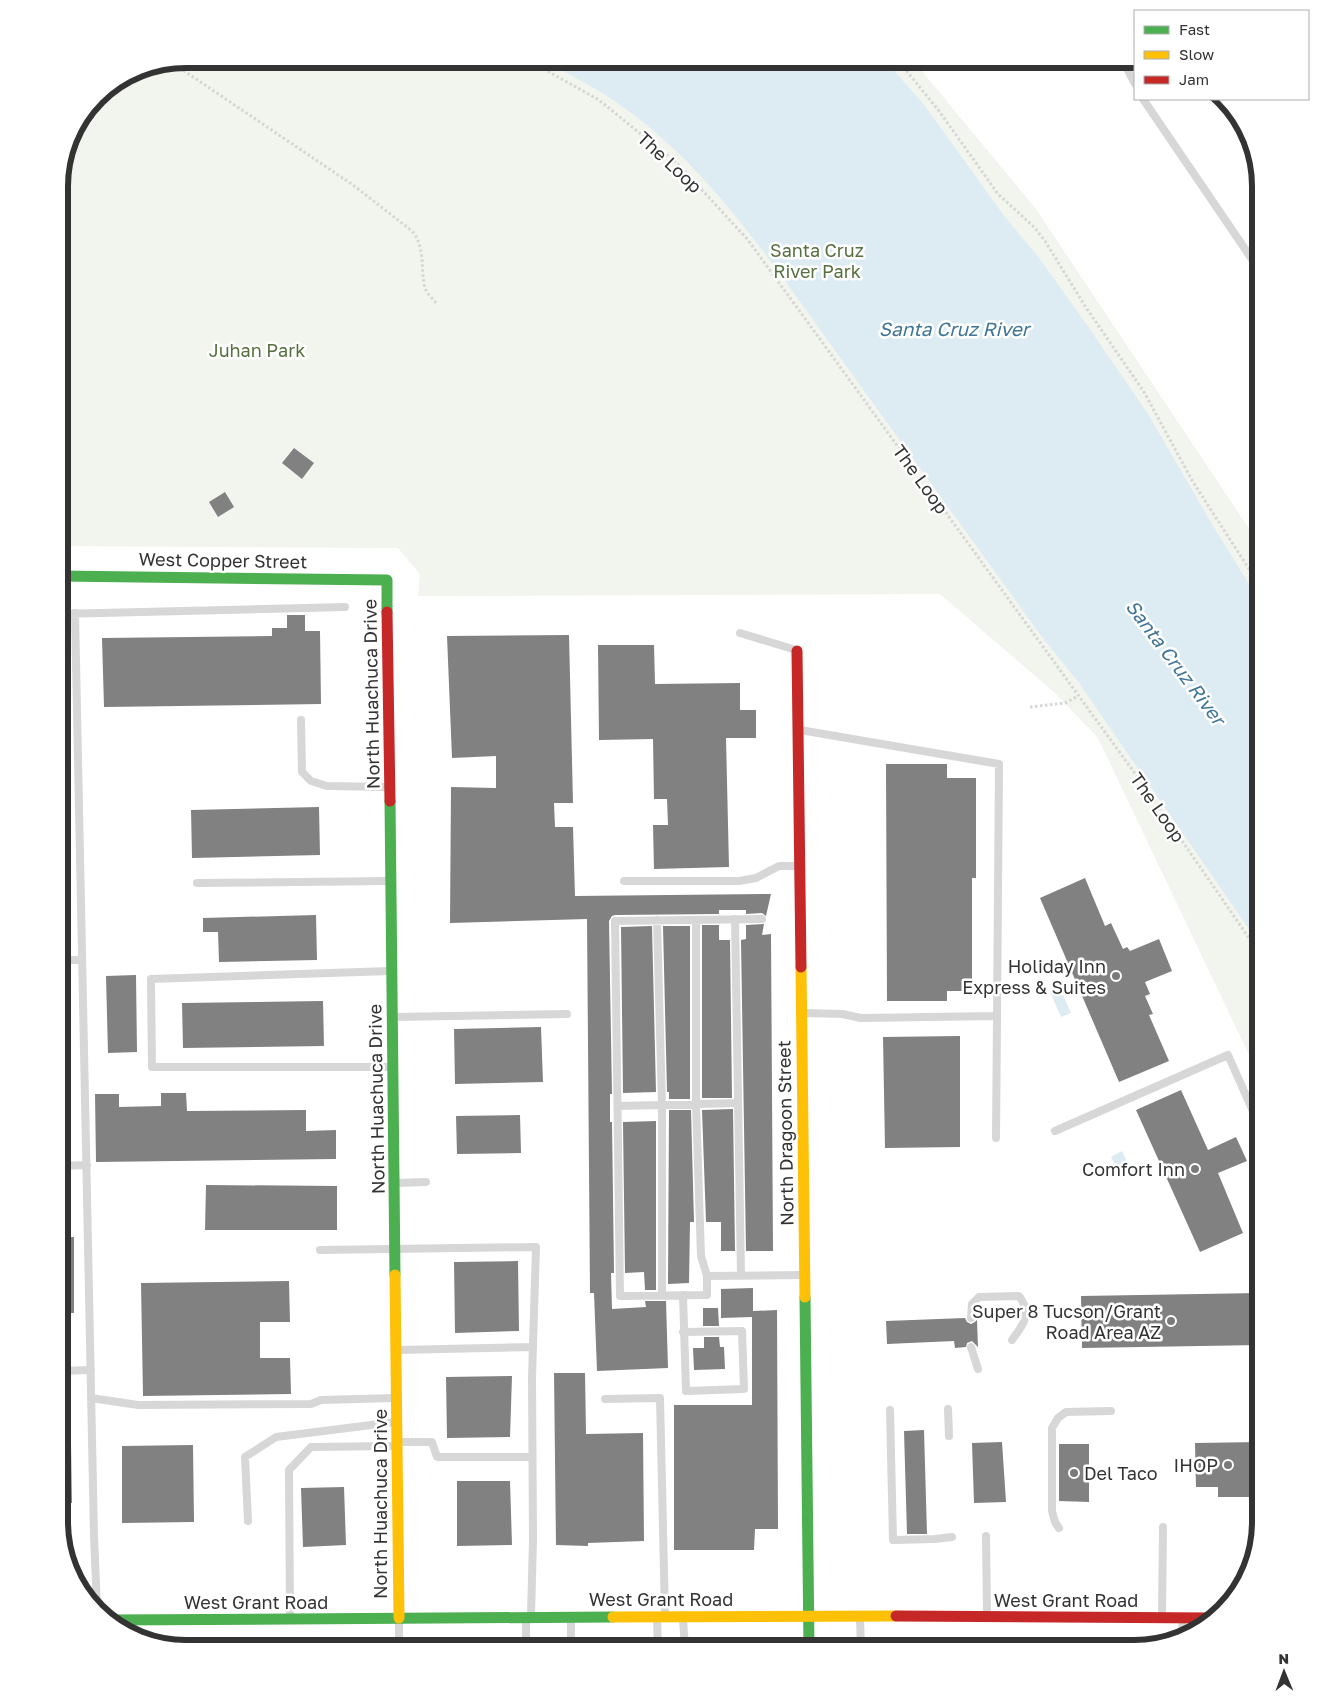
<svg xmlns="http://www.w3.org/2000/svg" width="1319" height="1707" font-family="'Golos Text',sans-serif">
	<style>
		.green { fill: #f1f5ed }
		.water { fill: #ddebf3 }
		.building { fill: #818181 }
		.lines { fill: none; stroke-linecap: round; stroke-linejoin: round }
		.path { stroke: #d6d6d6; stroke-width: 3; stroke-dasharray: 2.5 2.5; stroke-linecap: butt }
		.lane { stroke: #d7d7d7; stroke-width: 8 }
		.fast { stroke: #4caf50; stroke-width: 11 }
		.slow { stroke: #ffc107; stroke-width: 11 }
		.jam { stroke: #c62828; stroke-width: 11 }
		.poi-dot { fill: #7a7a7a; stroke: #fff; stroke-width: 2 }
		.labels { text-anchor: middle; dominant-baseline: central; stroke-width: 5; stroke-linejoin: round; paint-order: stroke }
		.street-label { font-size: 18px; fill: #333; stroke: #fff }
		.park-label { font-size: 18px; fill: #56703f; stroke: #fff }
		.poi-label { font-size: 18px; fill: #333; stroke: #fff; text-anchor: end }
		.water-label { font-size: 19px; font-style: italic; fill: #3f7597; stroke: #fff }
		.rim { fill: none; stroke: #333; stroke-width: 6 }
	</style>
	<rect width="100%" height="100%" fill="#fff"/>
	<path class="green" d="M186,59H912L1036,209L1260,545V1078L1098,738L1056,694L940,594L418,596L420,574L398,548L59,546V177L72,130L102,90L138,68Z"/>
	<path class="water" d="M539,59H884L925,106L1005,217L1040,259L1087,325L1148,414L1213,526L1260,602V945L1079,683L1039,633C975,544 911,456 847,367C780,276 717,174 623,107C597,88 568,73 539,59Z
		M1060,988L1071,1013L1061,1017L1050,992Z
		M1122,1151L1133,1174L1123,1179L1111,1157Z"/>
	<path class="building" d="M294,448L314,463L302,479L282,463Z
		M225,492L234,507L218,517L209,502Z
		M287,615H305V631H320L321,704L104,707L102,638L272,636V628H287Z
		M569,635L573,803H554L555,827H573L575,896L771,894L766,916L762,913L746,914V910H719V914L615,915L612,916L609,921L612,1094H610V1122H612L614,1273H611L612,1309L646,1307L645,1301H666L668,1368L597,1371L594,1293H590L587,919L450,923L451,787L496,788V756L452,758L447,636Z
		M598,645H654L655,684L740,683V710H756V738H726L729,867L654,869L653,825H668L667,799H654L653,739L599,740Z
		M886,764H947V778H976V878H972V991H947V1001H887Z
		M319,807L320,855L192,858L191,810Z
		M1085,878L1105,926L1111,923L1123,949L1127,947L1130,951L1159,939L1172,971L1145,982L1150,994L1145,996L1153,1014L1149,1015L1169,1061L1119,1082L1040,898Z
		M316,915L317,960L219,962L218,932H203V918Z
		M764,924L762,935L771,934L773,1251H746L741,940L746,939V925Z
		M702,925H719V940H730L732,1098H702Z
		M652,926L656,1092L623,1093L621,927Z
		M663,926H690V1099H669V1092H667Z
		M136,975L137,1052L108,1053L106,976Z
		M323,1001L324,1046L183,1048L182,1003Z
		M541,1027L543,1082L455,1084L454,1029Z
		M960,1036V1147L885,1148L883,1037Z
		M1181,1090L1208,1150L1236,1137L1247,1161L1218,1173L1243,1233L1200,1252L1136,1110Z
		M161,1093H186L187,1111L306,1110V1131L336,1130V1159L96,1162L95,1094H119V1107L161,1106Z
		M733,1109L735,1251H721V1222H706L702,1110Z
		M669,1110H691L694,1222H690L689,1283L668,1284Z
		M520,1115L521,1153L457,1154L456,1116Z
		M656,1121V1290H645L644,1272L625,1273L623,1122Z
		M206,1185L337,1186V1230H205Z
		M74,1237V1313H59V1238Z
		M518,1261L519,1331L455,1333L454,1262Z
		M289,1281L290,1322H260V1358H290L291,1394L143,1396L141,1283Z
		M753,1288V1311L777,1310L778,1529H755L754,1550H674V1405H752V1317L721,1318V1289Z
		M1260,1293V1345L1082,1348L1081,1296Z
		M703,1308H718L719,1326H703Z
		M965,1318L967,1322L971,1324L975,1322L977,1319L978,1347L972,1341L967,1343L966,1347L955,1348L954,1341L887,1344L886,1321Z
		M704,1337H719L720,1347H724L725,1369L694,1370L693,1348H704Z
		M554,1373H585L586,1434L643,1433L644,1541L588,1543V1546L556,1545Z
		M512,1376L510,1437L447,1438L446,1377Z
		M924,1430L927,1534H907L904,1431Z
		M1002,1442L1006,1502L974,1503L972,1443Z
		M1260,1442V1488H1249V1497H1218V1487H1196L1195,1443Z
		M59,1444H71L72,1503H59Z
		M1059,1444H1089V1502L1059,1501Z
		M193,1445L194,1522L122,1523V1446Z
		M457,1481H510L512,1545L457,1546Z
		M344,1487L346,1545L303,1547L301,1488Z"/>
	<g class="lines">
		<path class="path" d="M526,59L599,100L680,166L748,240L1147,790L1260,954
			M897,59L939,111L998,194L1034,227L1045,241L1085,306L1144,392L1193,482L1260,586
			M171,62L353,185L412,231C426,247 420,269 425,288C427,294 433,299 437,304
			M1030,707L1065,703L1078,696"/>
		<path class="lane" d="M1122,59L1135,84
			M1143,99L1260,271
			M75,613L94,1536L97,1608
			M59,614L345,607
			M740,633L796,650
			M301,720L302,772L311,781L327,786L388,787
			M800,730L999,764L997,1016L861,1018L842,1014L803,1013
			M624,881H739L756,878L779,866H798
			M197,883L389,881
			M735,919L741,1276
			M762,919L615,921L620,1296L707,1295V1276L802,1275
			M657,920L662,1105V1295
			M696,920V1104L701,1256L707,1276
			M59,960H82
			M390,971L151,979L152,1067H391
			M394,1017L567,1014
			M618,1106L738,1103
			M1055,1131L1228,1055L1260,1127
			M996,1138L997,1016
			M59,1166L87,1165
			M396,1183L426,1182
			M320,1250L536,1247L532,1378L533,1539L531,1616
			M971,1318L972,1304L979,1297L1019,1296C1033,1314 1023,1325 1012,1340
			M683,1332L742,1331L744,1389L686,1391L683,1295
			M971,1347L978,1369
			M398,1350L533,1347
			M59,1371L91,1370
			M91,1398L138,1405L311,1404L321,1400L395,1398
			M605,1399L660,1398L665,1615
			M948,1409L949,1436
			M890,1410L893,1540L935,1539L952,1537
			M399,1442H432L437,1457H532
			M248,1521L245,1457L276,1437L395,1422
			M1059,1528L1055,1522L1052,1511V1428L1058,1418L1066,1412L1111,1411
			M986,1536L987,1616
			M1162,1615L1163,1527
			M290,1617L289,1470L311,1447L396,1446
			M571,1618V1648
			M860,1618L861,1648
			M657,1619L658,1648
			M683,1619L685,1648
			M399,1620V1648
			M526,1620V1648
			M1182,1620L1183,1633"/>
		<path class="fast" d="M59,576L387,580V612
			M390,801L395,1275
			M805,1297L809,1648
			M110,1620L613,1617"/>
		<path class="slow" d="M801,967L805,1297
			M395,1275L399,1618
			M613,1617L896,1616"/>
		<path class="jam" d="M387,612L390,801
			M797,651L801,967
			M896,1616L1212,1618"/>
	</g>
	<g class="poi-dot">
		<circle cx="1116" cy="976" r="5"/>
		<circle cx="1195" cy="1169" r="5"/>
		<circle cx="1171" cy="1321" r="5"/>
		<circle cx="1228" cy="1465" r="5"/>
		<circle cx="1074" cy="1473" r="5"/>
	</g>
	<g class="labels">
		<g class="street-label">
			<text transform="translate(670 162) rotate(43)">The Loop</text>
			<text transform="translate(921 479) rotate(54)">The Loop</text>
			<text transform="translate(223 560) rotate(1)">West Copper Street</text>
			<text transform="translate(371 694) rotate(-91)">North Huachuca Drive</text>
			<text transform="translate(1158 807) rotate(55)">The Loop</text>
			<text transform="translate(376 1099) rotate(-91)">North Huachuca Drive</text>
			<text transform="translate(785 1133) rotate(-91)">North Dragoon Street</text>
			<text transform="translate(380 1504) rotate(-90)">North Huachuca Drive</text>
			<text x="661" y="1599">West Grant Road</text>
			<text x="1066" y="1600">West Grant Road</text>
			<text x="256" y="1602">West Grant Road</text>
		</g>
		<g class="park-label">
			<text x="817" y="250">Santa Cruz<tspan x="817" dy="21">River Park</tspan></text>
			<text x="257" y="350">Juhan Park</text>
		</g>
		<g class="poi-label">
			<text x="1106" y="966">Holiday Inn<tspan x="1106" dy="21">Express &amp; Suites</tspan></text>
			<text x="1185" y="1169">Comfort Inn</text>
			<text x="1161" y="1311">Super 8 Tucson/Grant<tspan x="1161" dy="21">Road Area AZ</tspan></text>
			<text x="1218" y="1465">IHOP</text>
			<text x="1084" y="1473" text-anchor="start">Del Taco</text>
		</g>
		<g class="water-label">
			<text x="954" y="328">Santa Cruz River</text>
			<text transform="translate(1176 662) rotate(53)">Santa Cruz River</text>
		</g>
	</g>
	<path d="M0 0H1319V1707H0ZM186 68H1134A118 118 0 0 1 1252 186V1522A118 118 0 0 1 1134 1640H186A118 118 0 0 1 68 1522V186A118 118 0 0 1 186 68Z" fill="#fff" fill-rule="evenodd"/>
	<path class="rim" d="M186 68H1134A118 118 0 0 1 1252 186V1522A118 118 0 0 1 1134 1640H186A118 118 0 0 1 68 1522V186A118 118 0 0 1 186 68Z"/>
	<rect x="1134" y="10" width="175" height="90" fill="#ffffff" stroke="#adadad"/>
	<rect x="1144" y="26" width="25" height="8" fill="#4caf50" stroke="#adadad"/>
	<text x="1179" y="35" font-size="15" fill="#333333">Fast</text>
	<rect x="1144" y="51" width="25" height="8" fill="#ffc107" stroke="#adadad"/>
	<text x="1179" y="60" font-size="15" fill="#333333">Slow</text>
	<rect x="1144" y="76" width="25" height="8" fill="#c62828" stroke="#adadad"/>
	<text x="1179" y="85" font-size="15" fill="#333333">Jam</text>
	<g transform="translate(1284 1672) rotate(359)" stroke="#ffffff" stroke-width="4" paint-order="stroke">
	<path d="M0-4L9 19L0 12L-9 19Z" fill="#333333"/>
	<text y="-8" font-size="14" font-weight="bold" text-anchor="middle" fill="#333333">N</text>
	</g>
</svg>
